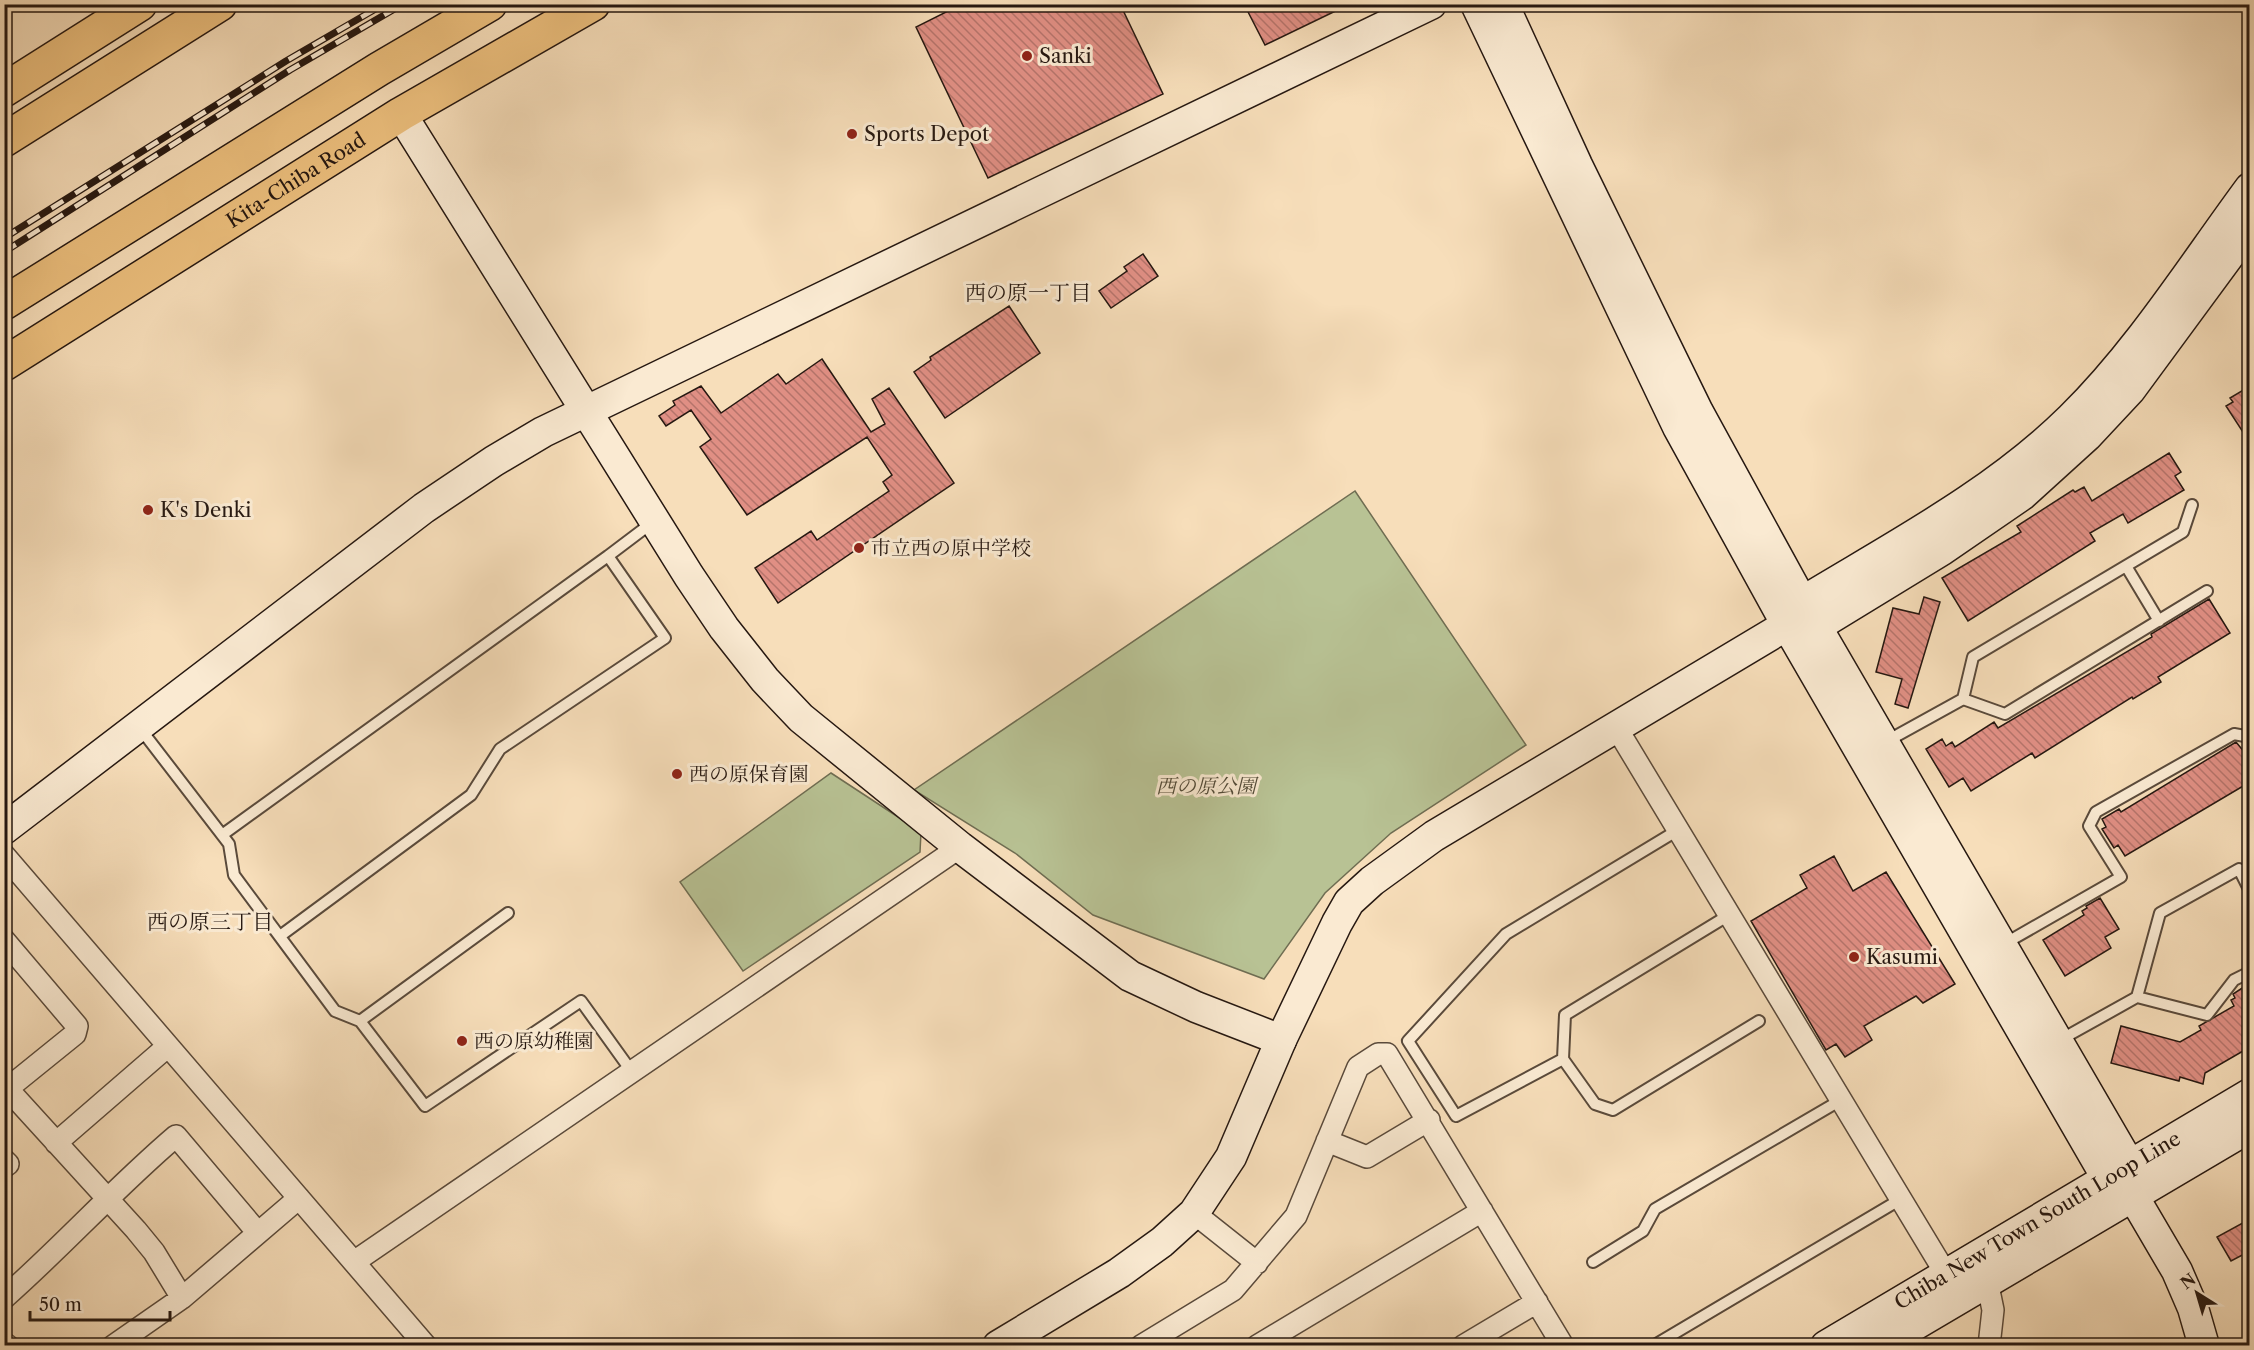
<svg xmlns="http://www.w3.org/2000/svg" width="2254" height="1350" font-family="'Libre Caslon Text','Noto Serif JP',serif">
	<style>
		.park { fill: #b8c294; stroke: #6f6d52; stroke-width: 1.5 }
		.building { fill: url(#building-back-hatch); stroke: #261811; stroke-width: 1.5 }
		.lines { fill: none; stroke-linecap: round; stroke-linejoin: round }
		.lane-casing { stroke: #5a4a3b; stroke-width: 14 }
		.street-casing { stroke: #5a4a3b; stroke-width: 24 }
		.secondary-casing { stroke: #261811; stroke-width: 33 }
		.highway-casing { stroke: #261811; stroke-width: 36 }
		.lane { stroke: #faead2; stroke-width: 10 }
		.street { stroke: #faead2; stroke-width: 21 }
		.secondary { stroke: #faead2; stroke-width: 30 }
		.highway { stroke: #ecbf7d; stroke-width: 33 }
		.rail-casing { stroke: #261811; stroke-width: 7 }
		.rail { stroke: #faead2; stroke-width: 4.5; stroke-dasharray: 14; stroke-linecap: butt }
		.poi-dot { fill: #8f2418; stroke: #faead2; stroke-width: 2 }
		.labels { text-anchor: middle; dominant-baseline: central; stroke-width: 6; stroke-linejoin: round; paint-order: stroke }
		.poi-label { font-size: 20px; fill: #261811; stroke: #faead2; text-anchor: start }
		.street-label { font-size: 20px; fill: #261811; stroke: #faead2 }
		.park-label { font-size: 20px; font-style: italic; fill: #524b38; stroke: #faead2 }
		.neighbourhood-label { font-size: 21px; fill: #261811; stroke: #faead2 }
	</style>
	<defs>
		<pattern id="building-back-hatch" width="6" height="6" patternUnits="userSpaceOnUse" patternTransform="scale(1.5)"><rect width="6" height="6" fill="#e08f84"/><path d="M-1 5l2 2M0 0l6 6M5-1l2 2" fill="none" stroke="#b5746b"/></pattern>
	</defs>
	<rect width="100%" height="100%" fill="#f7deba"/>
	<filter id="stains"><feTurbulence type="fractalNoise" baseFrequency=".00333" numOctaves="4"/><feColorMatrix values="0 0 0 0 .2 0 0 0 0 .09 0 0 0 0 .02 0 0 0 .5 -.17"/></filter>
	<radialGradient id="worn" r=".72"><stop offset=".6" stop-color="#630" stop-opacity="0"/><stop offset="1" stop-color="#630" stop-opacity=".3"/></radialGradient>
	<path class="park" d="M1355,491L1526,745L1391,833L1325,893L1264,979L1093,915L1015,853L914,790Z
		M831,773L921,832L920,852L743,971L680,882Z"/>
	<path class="building" d="M962,4H1120L1163,94L988,178L916,27Z
		M1244,4H1350L1265,45Z
		M1143,254L1158,276L1111,308L1099,291L1127,271L1124,267Z
		M1009,306L1040,353L945,418L914,372L931,360L930,357Z
		M822,359L871,432L885,424L872,399L889,388L954,483L778,603L755,568L811,531L817,540L889,491L883,482L892,475L867,437L747,515L700,447L711,439L691,410L666,426L659,416L675,405L673,401L701,386L721,413L778,374L786,384Z
		M2250,386V443L2226,406L2233,402L2230,398Z
		M2169,453L2181,472L2175,476L2184,490L2128,523L2123,514L2090,533L2095,541L1968,621L1942,578L2021,532L2017,526L2073,490L2075,492L2084,487L2092,501Z
		M1924,597L1940,602L1908,708L1895,704L1902,679L1876,672L1893,608L1919,614Z
		M2209,599L2230,633L2158,677L2161,682L2133,699L2132,697L2035,758L2032,753L1971,791L1963,778L1949,787L1926,749L1942,739L1946,746L1952,742L1955,747L1994,722L1998,728L2152,637L2151,634Z
		M2236,742L2250,759V782L2125,856L2118,845L2114,848L2102,829L2106,827L2102,819L2119,809L2121,812Z
		M1834,856L1853,891L1886,872L1955,984L1923,1003L1916,996L1864,1026L1872,1040L1845,1057L1836,1044L1826,1050L1751,921L1807,888L1800,875Z
		M2100,898L2119,929L2105,937L2111,948L2065,976L2043,940L2084,915L2082,911L2087,908L2086,906Z
		M2250,983V1047L2205,1073L2203,1084L2180,1077L2179,1081L2111,1063L2121,1026L2180,1042L2201,1030L2199,1026L2234,1006L2231,1000L2235,998L2233,994Z
		M2250,1219V1251L2231,1261L2217,1237Z"/>
	<g class="lines">
		<g class="lane-casing">
			<path id="lane" d="M2126,566L2159,621
				M1963,699L1973,657L2183,532L2192,505
				M139,727L229,844L234,875L335,1011L360,1021L425,1106L581,1001L632,1072
				M1887,741L1963,699L2005,714L2207,591
				M1678,830L1506,934L1408,1041L1456,1116L1563,1059L1595,1104L1613,1110L1759,1021
				M222,835L608,556
				M280,936L471,795L500,749L665,638L608,556L653,522
				M2004,944L2121,877L2089,826L2096,812L2234,734L2250,737
				M2137,997L2160,913L2239,869L2250,891
				M360,1021L508,913
				M2060,1040L2137,997L2207,1015L2234,980L2250,972
				M1563,1059L1565,1015L1729,915
				M1593,1262L1643,1231L1655,1209L1841,1100
				M1653,1346L1901,1199"/>
		</g>
		<g class="street-casing">
			<path id="street" d="M1616,727L1946,1274
				M4,855L426,1346
				M4,940L77,1026L75,1034L7,1089
				M4,1085L136,1230L154,1252L182,1298
				M1327,1141L1367,1157L1429,1120
				M56,1143L168,1046
				M4,1160L8,1164L4,1167
				M1194,1213L1257,1263
				M354,1262L960,847
				M1987,1281L1993,1310L1989,1346
				M4,1298C63,1246 116,1187 176,1136L258,1233
				M4,1343L8,1346
				M113,1346L182,1298L299,1198
				M1141,1346L1233,1290L1296,1216L1358,1067L1378,1054H1387L1563,1346
				M1257,1346L1482,1211
				M1463,1346L1537,1302"/>
		</g>
		<g class="secondary-casing">
			<g id="secondary">
				<path d="M1476,4L1678,427L1787,625L2107,1178L2133,1196"/>
				<path d="M1503,4L1577,165L1698,412L1802,602L2129,1164L2133,1196L2177,1271L2193,1308L2204,1346"/>
				<path d="M401,114L689,576L724,628L765,680L801,718L960,847L1130,976L1196,1007L1281,1040"/>
				<path d="M1796,625L1816,627L1942,550L2022,495L2087,436L2130,390L2250,227"/>
				<path d="M4,829L424,508L494,461L543,432L1431,4"/>
				<path d="M998,1346L1119,1273L1162,1242L1194,1213L1231,1157L1281,1040L1337,923L1349,902L1372,881L1434,836L1787,625L1802,602C1894,546 1994,494 2071,418C2140,350 2193,265 2250,188"/>
				<path id="s1" d="M1826,1346L2250,1094"/>
				<path d="M1879,1346L2250,1127"/>
			</g>
		</g>
		<g class="highway-casing">
			<g id="highway">
				<path d="M4,90L140,4"/>
				<path d="M4,140L220,4"/>
				<path d="M4,303L379,69L490,4"/>
				<path id="s2" d="M4,364L401,114L593,4"/>
			</g>
		</g>
		<use href="#lane" class="lane"/>
		<use href="#street" class="street"/>
		<use href="#secondary" class="secondary"/>
		<use href="#highway" class="highway"/>
		<g class="rail-casing">
			<path id="rail" d="M4,238L286,61L384,4
				M4,252L290,70L403,4"/>
		</g>
		<use href="#rail" class="rail"/>
	</g>
	<g class="poi-dot">
		<circle cx="1027" cy="56" r="6"/>
		<circle cx="852" cy="134" r="6"/>
		<circle cx="148" cy="510" r="6"/>
		<circle cx="859" cy="548" r="6"/>
		<circle cx="677" cy="774" r="6"/>
		<circle cx="1854" cy="957" r="6"/>
		<circle cx="462" cy="1041" r="6"/>
	</g>
	<g class="labels">
		<g class="poi-label">
			<text x="1039" y="56">Sanki</text>
			<text x="864" y="134">Sports Depot</text>
			<text x="160" y="510">K's Denki</text>
			<text x="871" y="548">市立西の原中学校</text>
			<text x="689" y="774">西の原保育園</text>
			<text x="1866" y="957">Kasumi</text>
			<text x="474" y="1041">西の原幼稚園</text>
		</g>
		<g class="street-label">
			<text stroke="none"><textPath href="#s2" startOffset="345">Kita-Chiba Road</textPath></text>
			<text stroke="none"><textPath href="#s1" startOffset="246">Chiba New Town South Loop Line</textPath></text>
		</g>
		<g class="park-label">
			<text x="1206" y="786">西の原公園</text>
		</g>
		<g class="neighbourhood-label">
			<text x="1028" y="292">西の原一丁目</text>
			<text x="210" y="921">西の原三丁目</text>
		</g>
	</g>
	<rect width="2254" height="1350" fill="none" stroke="#f7deba" stroke-width="24"/>
	<rect x="6" y="6" width="2242" height="1338" fill="none" stroke="#261811" stroke-width="3"/>
	<rect x="12" y="12" width="2230" height="1326" fill="none" stroke="#261811" stroke-width="1.5"/>
	<g transform="translate(2197 1293) rotate(323)" stroke="#faead2" stroke-width="4.5" paint-order="stroke">
	<path d="M0-4.5L10 22L0 15L-10 22Z" fill="#261811"/>
	<text y="-9" font-size="16" font-weight="bold" text-anchor="middle" fill="#261811">N</text>
	</g>
	<path d="M30 1311v9h140v-9" fill="none" stroke="#261811" stroke-width="3"/>
	<text x="39" y="1311" font-size="18" fill="#261811" stroke="#faead2" stroke-width="4.5" paint-order="stroke">50 m</text>
	<rect width="100%" height="100%" filter="url(#stains)"/>
	<rect width="100%" height="100%" fill="url(#worn)"/>
</svg>
